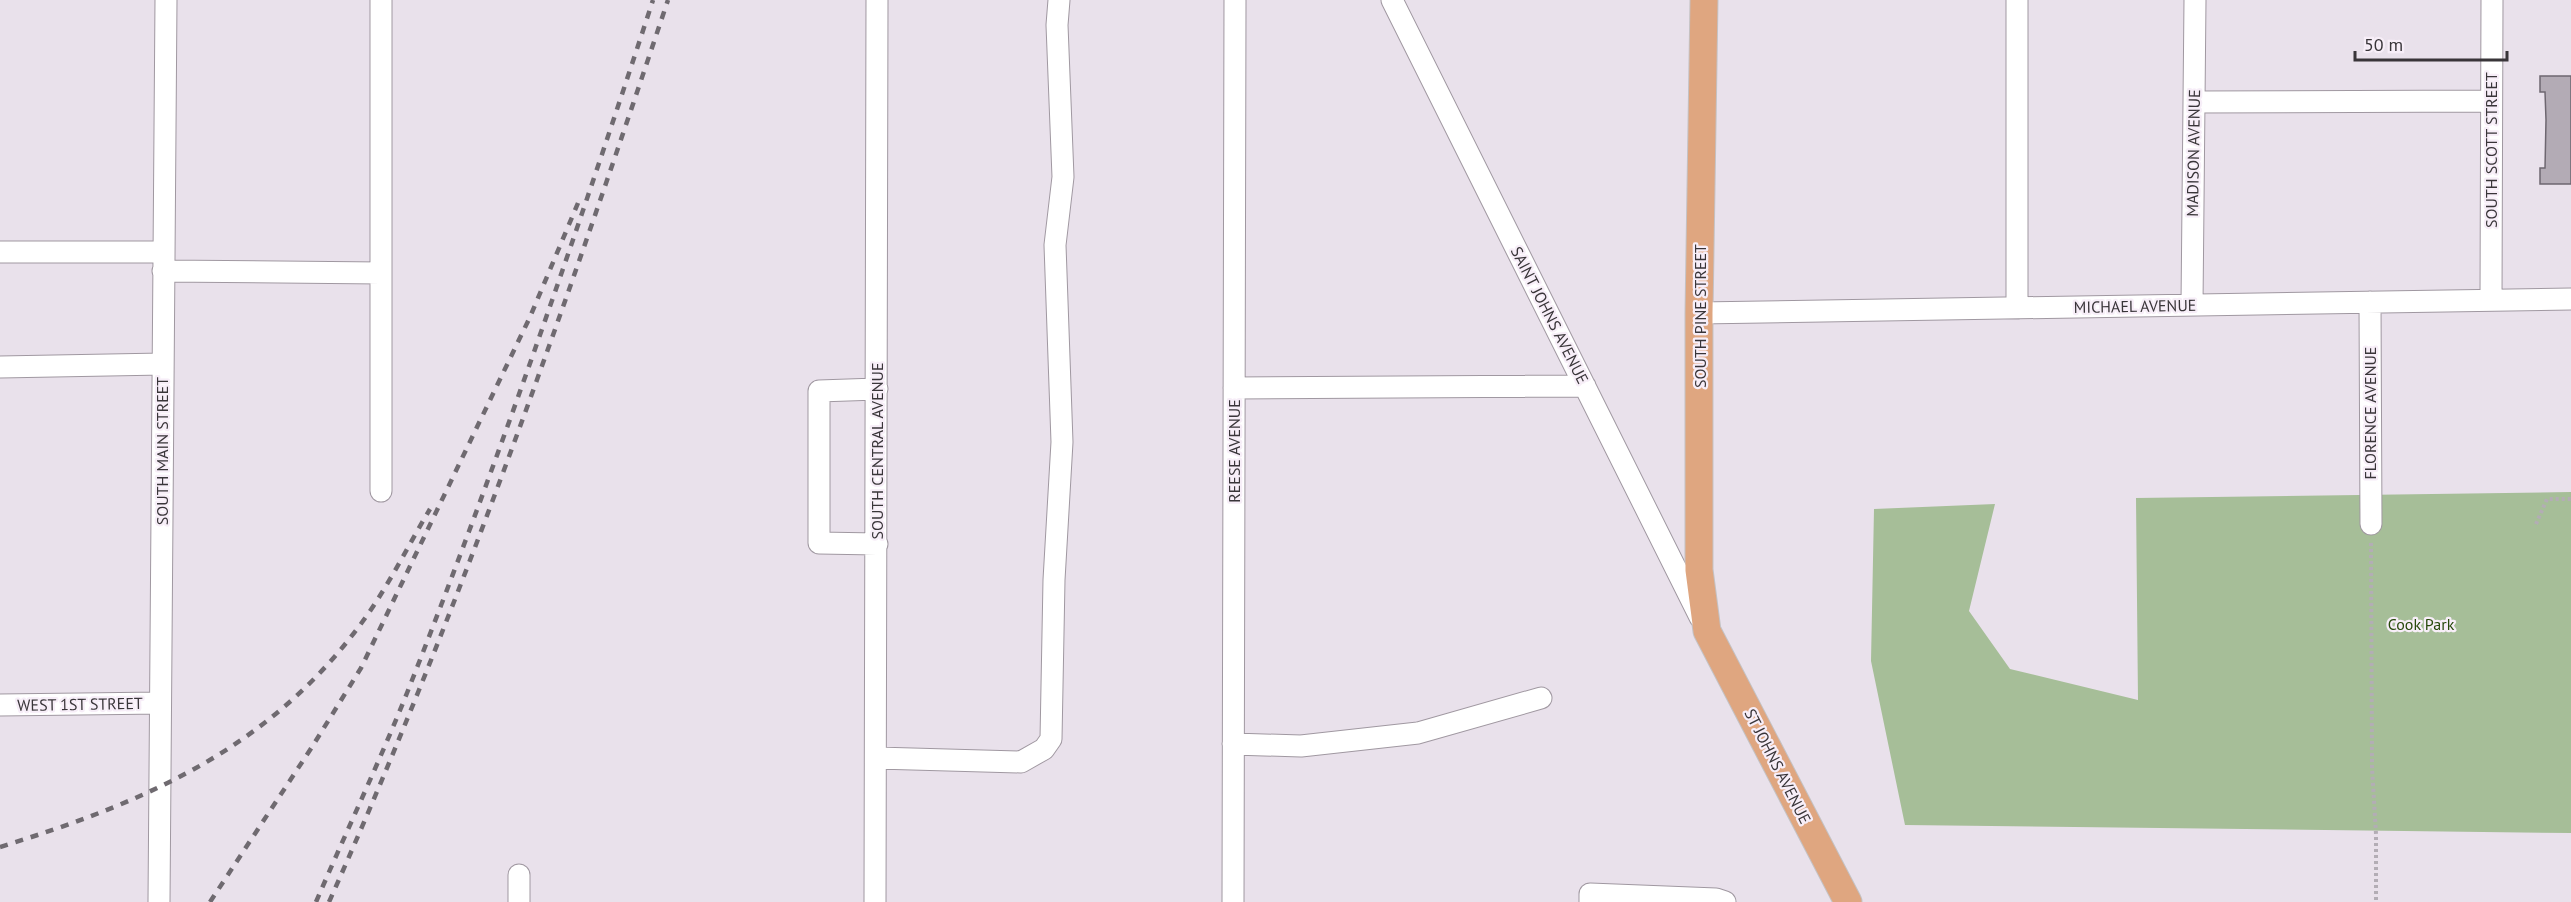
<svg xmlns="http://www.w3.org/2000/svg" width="2571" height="902" font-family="'PT Sans',sans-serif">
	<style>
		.green { fill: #a6be98 }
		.building { fill: #b3abb5; stroke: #6e6770; stroke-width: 1.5 }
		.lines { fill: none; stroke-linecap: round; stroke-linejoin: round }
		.minor-casing { stroke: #a098a1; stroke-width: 23 }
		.major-casing { stroke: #c4c2c4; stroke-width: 29 }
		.path { stroke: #b3adb5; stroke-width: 4; stroke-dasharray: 3 3; stroke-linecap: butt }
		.minor { stroke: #fff; stroke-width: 21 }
		.major { stroke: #dfa680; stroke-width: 27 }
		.rail { stroke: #6f6a70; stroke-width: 4.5; stroke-dasharray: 8 8; stroke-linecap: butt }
		.labels { text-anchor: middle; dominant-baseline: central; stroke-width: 4.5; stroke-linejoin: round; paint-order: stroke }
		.street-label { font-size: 16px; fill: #393539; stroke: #f7eef8 }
		.park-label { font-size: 16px; fill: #284a0c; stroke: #f7eef8 }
	</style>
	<rect width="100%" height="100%" fill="#e9e1eb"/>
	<path class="green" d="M2571,492V833L1905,825L1871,661L1874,509L1995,504L1969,611L2010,669L2138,700L2136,498Z"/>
	<path class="building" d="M2540,76H2571V184H2540V168H2545L2546,120L2545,92H2540Z"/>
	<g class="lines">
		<g class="minor-casing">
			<path id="minor" d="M381,0V491
				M1392,0L1700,617
				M2017,0V308
				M2194,102L2491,101
				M0,252H164
				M163,271L381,273
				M2491,300L2492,0
				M2370,302L2371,524
				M2192,305L2195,0
				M1699,313L2571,299
				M0,367L163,364
				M1234,388L1585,386
				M877,389L819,391V543L877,544
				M0,705L160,703
				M1233,744L1301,746L1418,733L1541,698
				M877,758L1021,762L1044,749L1051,739L1054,580L1062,442L1055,245L1063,177L1057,25L1059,0
				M159,902L166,0
				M519,902V875
				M875,902L877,0
				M1233,902L1235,0
				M1590,902V894L1716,899L1725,902"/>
		</g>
		<g class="major-casing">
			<path id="major" d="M1704,0L1699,313V570L1707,631L1848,902"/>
		</g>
		<path class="path" d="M2536,524L2547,499H2571
			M2371,543L2372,768L2376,834V902"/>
		<use href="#minor" class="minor"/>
		<use href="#major" class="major"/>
		<path class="rail" d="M0,847C142,803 265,751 357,629C385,593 406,549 430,509
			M210,902L312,747L361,668L530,317L578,203
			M316,902C346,832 379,763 407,693C497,465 577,233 653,0
			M329,902C460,609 566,305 668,0"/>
	</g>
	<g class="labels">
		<g class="street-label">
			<text transform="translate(2491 150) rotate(-90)">SOUTH SCOTT STREET</text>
			<text transform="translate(2193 153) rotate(-89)">MADISON AVENUE</text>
			<text transform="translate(2135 306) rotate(-1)">MICHAEL AVENUE</text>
			<text transform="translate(1550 315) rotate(63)">SAINT JOHNS AVENUE</text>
			<text transform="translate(1700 316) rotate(-90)">SOUTH PINE STREET</text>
			<text transform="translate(2370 413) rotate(-90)">FLORENCE AVENUE</text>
			<text transform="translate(162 451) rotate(-90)">SOUTH MAIN STREET</text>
			<text transform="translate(877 451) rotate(-90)">SOUTH CENTRAL AVENUE</text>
			<text transform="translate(1234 451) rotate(-90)">REESE AVENUE</text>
			<text transform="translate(80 704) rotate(-1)">WEST 1ST STREET</text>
			<text transform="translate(1778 766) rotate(63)">ST JOHNS AVENUE</text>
		</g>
		<g class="park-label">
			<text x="2421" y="624">Cook Park</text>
		</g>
	</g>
	<path d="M2355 51v9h152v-9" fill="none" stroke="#393539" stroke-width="3"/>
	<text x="2364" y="51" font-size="18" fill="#393539" stroke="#f7eef8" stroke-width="4.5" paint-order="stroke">50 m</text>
</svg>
